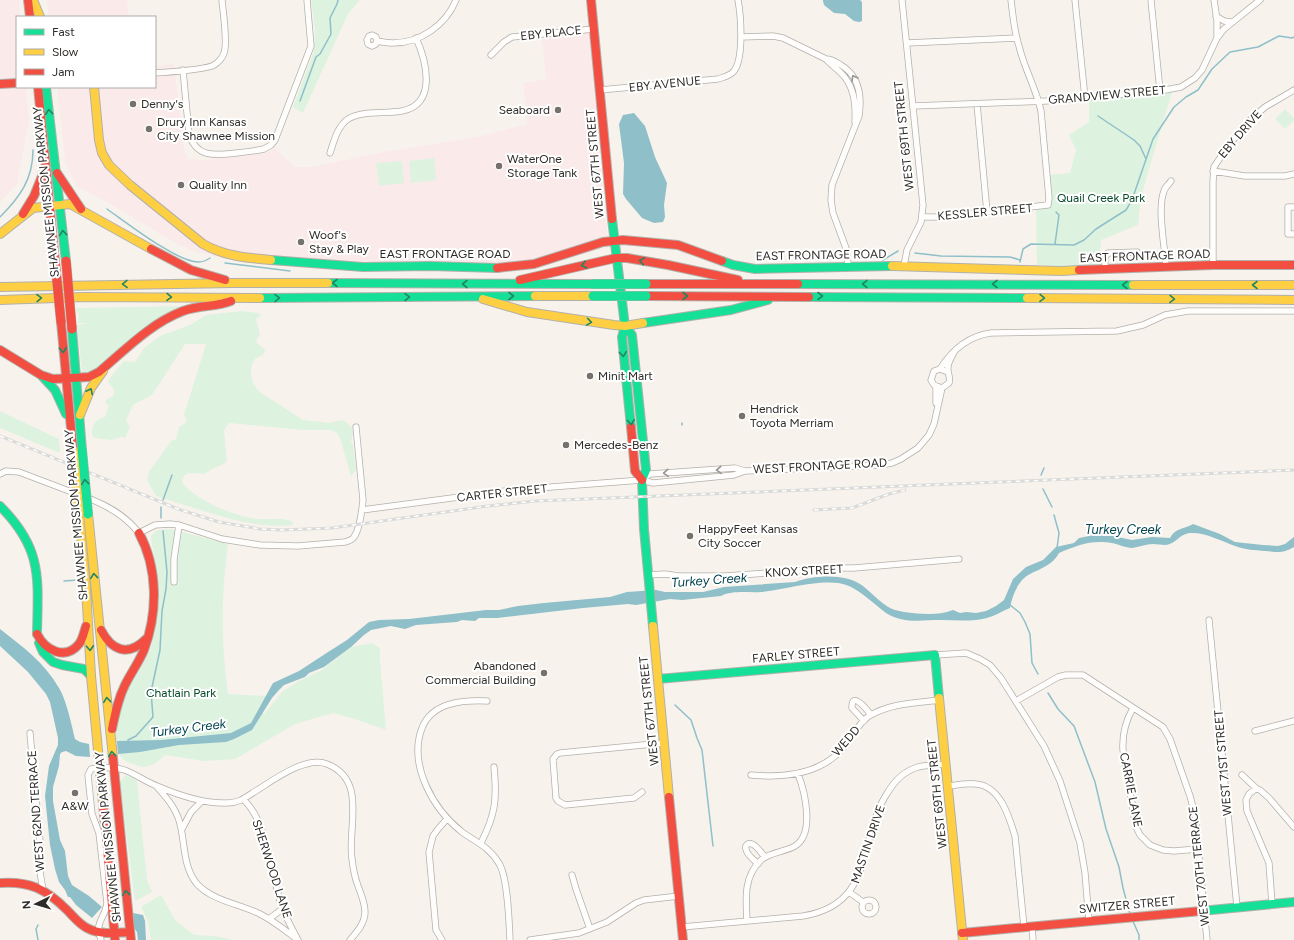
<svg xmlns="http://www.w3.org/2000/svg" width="1294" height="940" font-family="Figtree,sans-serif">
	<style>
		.commercial { fill: #fbeaea }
		.green { fill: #def2e0 }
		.water { fill: #8fbfc9 }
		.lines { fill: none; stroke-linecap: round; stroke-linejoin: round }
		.stream { stroke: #8fbfc9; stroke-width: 1.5 }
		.street-casing { stroke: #b3b0ab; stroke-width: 7 }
		.fast-casing { stroke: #b3b0ab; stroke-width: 10 }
		.slow-casing { stroke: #b3b0ab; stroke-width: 10 }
		.jam-casing { stroke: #b3b0ab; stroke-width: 10 }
		.street { stroke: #fefdfc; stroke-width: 5.5 }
		.fast { stroke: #16e098; stroke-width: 8 }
		.slow { stroke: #ffcf43; stroke-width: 8 }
		.jam { stroke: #f24e42; stroke-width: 8 }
		.rail-casing { stroke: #dadad8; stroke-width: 3 }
		.rail { stroke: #fff; stroke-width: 1.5; stroke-dasharray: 4.5; stroke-linecap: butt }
		.fast-bridge-casing { stroke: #b3b0ab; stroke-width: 10; stroke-linecap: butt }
		.slow-bridge-casing { stroke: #b3b0ab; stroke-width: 10; stroke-linecap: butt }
		.jam-bridge-casing { stroke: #b3b0ab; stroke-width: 10; stroke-linecap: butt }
		.fast-bridge { stroke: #16e098; stroke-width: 9 }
		.slow-bridge { stroke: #ffcf43; stroke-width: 9 }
		.jam-bridge { stroke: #f24e42; stroke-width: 9 }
		.oneway { stroke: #969492 }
		.oneway2 { stroke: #228660 }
		.poi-dot { fill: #75726d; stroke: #fff; stroke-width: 1.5 }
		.labels { text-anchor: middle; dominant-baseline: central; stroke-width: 4; stroke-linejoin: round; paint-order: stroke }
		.street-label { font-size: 12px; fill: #2f2c28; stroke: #fff }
		.poi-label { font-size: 12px; fill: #2f2c28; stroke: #fff; text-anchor: start }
		.park-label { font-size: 12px; fill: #054828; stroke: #fff }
		.water-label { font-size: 13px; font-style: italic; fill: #00434f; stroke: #fff }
	</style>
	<rect width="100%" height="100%" fill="#f7f3ec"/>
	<path class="commercial" d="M0,0H19L20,17H17V87H26L29,121L17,184L0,202Z
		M47,0H127L129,17H49Z
		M589,32L608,247L535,268L461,272L258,263L227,259L194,251L177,244L116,207L76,186L65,160L57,87H155V66L174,64L184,149L188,159L207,160L266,153L274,148L296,167H312L383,152L477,137L527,124L523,83L546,79L542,38Z"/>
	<path class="green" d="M311,0H360L348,14L303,113L293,107L314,51L315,30Z
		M1172,92L1147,176L1141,198L1138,225L1101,240L1099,265L1064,266L1037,265L1036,209C1059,208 1051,192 1050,175L1070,173L1076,150L1069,135L1089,122V100Z
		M1285,109L1294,118V120L1285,129L1275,119Z
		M434,158L436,180L411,183L409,161Z
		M402,161L404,183L379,186L376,163Z
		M184,306L96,372L82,373L77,325L87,323H78L79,313L76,312V310L77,308Z
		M242,311L259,313L261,316L256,319L260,334L256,342C259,346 263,346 265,351L263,355C260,357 257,357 255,359C247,370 252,385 260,392L303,420L329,423L342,420L347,423L352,428L353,433L351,441L353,445L356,470L351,476L340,438L337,433L331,430H304L229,423L224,430L227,461L222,465L216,467L204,474L188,473L184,476L182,482C194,500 238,518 259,519C270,520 284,517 293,522V525C258,529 227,518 194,508C181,504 168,500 156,496L147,480L149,472L171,441L176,439L179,427L185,423L187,420L184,415L206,344H185L152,395L133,405L126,420L130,427L125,438L121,437L111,440L95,438L92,435C93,424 94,420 105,417L109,405L106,404V400L114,395V390L108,382L110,378L124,361L135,362L144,348L160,336L190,325L206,315Z
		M0,411L59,439L60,453L0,428Z
		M171,529L228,544C221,593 221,645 228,694L266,696L259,708L264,714L282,692L297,682L322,670L351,647L372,643L380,648V660L386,730L358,720L333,713L295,724L235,759L204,761L165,755C159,761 148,770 138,766C134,764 125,762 122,758C111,747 116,713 122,700C133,678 150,660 154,635C156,619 160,594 158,578C157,563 152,550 151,536L157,530Z
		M125,775L132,777L137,781L147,880L152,892L135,901L120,783Z
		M161,895L175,920L194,935L216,936L234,940H151L148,921L141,907Z"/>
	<path class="water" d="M823,0H860L862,2V21L859,22L854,21L845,14L834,13L824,5L823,1Z
		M634,113L645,126L655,157L667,183L664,205L665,217L663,222L654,223L642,218L626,199L623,194L624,163L619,124L623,115Z
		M1193,524L1220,534L1235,542L1263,545L1278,546L1285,544L1294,537V547C1282,554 1278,552 1265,551C1255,550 1245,550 1235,546C1221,541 1207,533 1192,533C1179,533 1177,544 1165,545C1161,545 1157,544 1153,544C1146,544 1139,547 1132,548C1126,548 1118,544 1112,543C1090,540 1079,545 1059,553C1054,564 1040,569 1030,574C1018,580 1012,596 1010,608C1002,611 995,616 987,618C972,622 956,620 941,620C921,620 904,624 886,613C874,604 862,592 849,586C828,576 784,590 761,592C748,593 733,590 721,596L682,600L670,599L636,605L628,604L583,608L497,618H479L475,621L462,620L457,622L416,625L405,629L391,626L371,630L364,635L351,647L324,667L309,673L305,677L284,685L278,691L272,698L252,730L234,739L226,742L179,745L140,752L118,754L117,741L161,740L231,733L251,723L273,683L299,671L325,654L347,640L369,622L379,620L409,619L486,610H499L518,606L544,603L610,597L627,592L656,590L665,592H703L724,587L795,582C814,575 847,573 863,586C873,594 883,606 895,610C898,611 901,611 904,612C921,614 937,616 953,610L960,613L966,612L976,613L986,611L996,606L1004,600L1013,579L1026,567L1043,560L1056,547L1074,543L1079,538L1094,535L1113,536L1132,540L1152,537L1170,538C1175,528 1184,529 1193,524Z
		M0,629C22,646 45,663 59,688C66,699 72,726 75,739L80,742L89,744L90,757L76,756L66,751L62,752L60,754L59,766L53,787V801L60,840L65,851L68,876L72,885L89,896L102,907L92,918L76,905L70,897H68L65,890L59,882L55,869L50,845L45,796L49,766L58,745V738L50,702L46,694L28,672L0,646Z
		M133,913L143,915L145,921L146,940H138L137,932L134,928Z"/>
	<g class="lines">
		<path class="stream" d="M300,101L316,57L320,54L331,34L330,18L337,4L338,0
			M1098,116L1134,140L1140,146L1146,159
			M107,209C126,222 178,263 199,262C203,262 207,260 210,258
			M0,217C20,197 33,179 33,150
			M1055,244L1059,215L1056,212
			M915,253L941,256L1010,257L1020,260
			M883,260L898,251
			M1020,262L1023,249L1031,244L1074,245L1084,240L1096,229L1126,210L1132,200L1153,139L1174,107L1186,97L1198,90L1212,69L1230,52L1258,47L1279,36L1292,38L1294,37
			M225,263L290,271
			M682,423V425
			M1041,475L1044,468
			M1043,489L1052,507
			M163,500L172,475
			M161,507V518
			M1054,515L1059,533L1057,548
			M64,581L78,580
			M1010,605L1020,613L1025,622L1030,634L1032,663L1038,674
			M1048,693L1058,709L1074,726L1095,782L1106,829L1119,867L1123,888L1130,914
			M675,705L691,720L697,738L702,750L713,846
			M128,743V740L136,736L153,717L151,692L160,650L162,611L166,589L167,572L163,531
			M1132,919L1139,935V940
			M38,940L36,929L38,925"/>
		<g class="street-casing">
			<path id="street" d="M902,0L923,205L921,222L907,250L904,266
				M1075,0L1085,98
				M1151,0L1160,91
				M1214,0L1217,20V37
				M1216,16L1224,21L1231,22
				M741,37L773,36L783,38L826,59C832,59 836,62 841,65C859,76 862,96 859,116L832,185L831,200L833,213L847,251L848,267
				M377,41L376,44L372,46L368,44L367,40L369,36L372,35L376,37L377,41C382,42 388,43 393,43C420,43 446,25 456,0
				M907,43L1017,38
				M491,55L504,42L512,37L594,29
				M826,59C830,64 835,67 840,72C854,85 856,103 855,122
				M183,70L189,134C197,159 216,155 236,153C245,152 255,151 264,149L271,145L275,140L311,46L307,0
				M155,73C167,72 206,70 214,65C218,63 223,57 224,53C228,43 223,12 222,0
				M600,90L718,79C724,77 730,76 734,71C744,58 741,16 738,0
				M977,104L987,212
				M913,106L1046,101L1160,91L1181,87L1195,78L1202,70L1217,38L1224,29L1260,0
				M330,153C334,141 337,127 348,119C362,110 386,114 402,111C438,104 426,60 416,38
				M1213,171L1245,176H1285L1294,174
				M1294,207H1288V234H1294
				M923,217H938L1048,205L1049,198L1041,111C1036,88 1024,68 1019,46C1014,31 1013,16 1011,0
				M1213,265V182L1214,167L1228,146L1250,120L1265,107L1294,90
				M1166,267C1165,247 1157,209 1164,191C1165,187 1169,184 1171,181
				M1106,270C1105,263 1103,258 1108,253L1137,252
				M940,369C952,350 968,336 991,333L1117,331L1143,325L1165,315L1188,311H1294
				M948,372L940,369L934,371L931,380L934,385L942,388L949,383C951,377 947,373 948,367C948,362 952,357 954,352
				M936,403V387
				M0,474L6,471L19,472L77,494
				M642,480L650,474L735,468L745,471L881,465L892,463L901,459L918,448L929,435L934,424L942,388
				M85,497C107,505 125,515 139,533L155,525L170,524L179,525L222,539L260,545L298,546L345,542C349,541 352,540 354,537C360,529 362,510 363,500L356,427
				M362,510L512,490L642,480L653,483L734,475L745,471
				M648,575L665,574L679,576H725L835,568H854L959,559
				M174,582V559L179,525
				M1209,620L1237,907
				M935,655L966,653L980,659L990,665L1001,678L1044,746L1060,781L1080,843L1085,873L1089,921
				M487,701C463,700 432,702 422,728C408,765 433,809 462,832C477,843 490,847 500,865C508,881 509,921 510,940
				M1016,701L1058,677L1066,675H1083L1163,727L1170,739L1190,796L1195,815L1207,940
				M1133,708C1125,722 1122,734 1123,750L1136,827L1140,835L1150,845L1163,850L1174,851L1198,849
				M864,721L852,708C851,689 868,711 871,715
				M1255,731L1294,721
				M30,733L40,841V872L43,890
				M751,775C784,778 821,775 844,747C852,738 858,723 869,716C891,703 915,703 940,700
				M1242,775L1257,789
				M948,786C957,785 967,783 976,784C1000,786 1009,816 1015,836L1024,927
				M157,787C168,799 178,811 181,828C185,848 184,868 197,884C213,901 240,904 260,914C274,921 286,931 298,940
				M642,792L634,798L565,805L558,801L556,798L553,759L557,754L560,753L664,743
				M244,800C268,823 271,874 281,904C285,916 291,927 297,938
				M182,829L191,812L202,801
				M481,843C496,813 497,799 494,767
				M758,864C754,860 746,854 746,849C745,847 746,845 748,844C754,841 762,854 765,857
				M572,875L576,889L590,929
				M849,892L863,902
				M862 907a7 7 0 1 1 14 0a7 7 0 1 1-14 0Z
				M1272,904L1269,863L1247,811L1246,800L1249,794L1254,790L1257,789L1260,790L1269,798L1294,827
				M269,919L282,909
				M747,921C746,900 743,877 761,860C770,852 785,852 795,846C815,834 805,792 798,774
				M1032,926L1033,940
				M682,927L803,916C877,904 856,839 888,792C895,780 905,771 918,767C927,765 937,765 945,764
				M101,940C94,920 105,920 107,903L99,833L92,814L88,775L91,769C102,767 117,767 127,771C137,775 146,782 157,786C178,795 203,804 227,803C241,803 247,796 259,789C276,778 307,756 327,764C368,780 347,828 352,859C353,867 354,875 357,883C360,892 365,902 365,912C365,923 357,932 350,940
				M442,940L436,930L429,852L433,836L438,829L447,819
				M530,940L579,933L607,922L636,903L644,900L679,896"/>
		</g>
		<g class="fast-casing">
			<path id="fast" d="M46,87L66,261
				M612,219L625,326L622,337L631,427
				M271,260L363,267L430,266L497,268
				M722,261L733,265L755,269L892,266
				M328,283L593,284
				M798,284L1133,285
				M809,297L1027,298
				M260,298L535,296
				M643,323L731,310L768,300
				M625,326L632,335L646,470L642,480L644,529L653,626
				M72,329L82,450
				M42,376L55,390L66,414
				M0,506C43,549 38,578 37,634
				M39,643L43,652L53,662L62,665L84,669L91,676
				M658,679L935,655L939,698
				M1201,911L1294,902"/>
		</g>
		<g class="slow-casing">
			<path id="slow" d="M33,0L40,17
				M94,87L99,140L102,153L109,165L130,185L203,244C224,256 247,258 271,260
				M0,234L33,208L70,204L151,249
				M892,266L1062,271L1079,270
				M1133,285H1294
				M0,287L234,283H328
				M535,296H593
				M1027,298L1294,300
				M483,299L527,312L614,325L625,326L643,323
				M0,300L84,297L260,298
				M80,415L91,388L103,371
				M79,513L86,588L91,676L103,803
				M88,514L113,758
				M653,626L669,797
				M939,698L963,940"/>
		</g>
		<g class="jam-casing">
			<path id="jam" d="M28,0L30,17
				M591,0L612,219
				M0,84L17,83
				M38,87L55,261
				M57,173L81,209
				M23,214L34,196L45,169
				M151,249L191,270L225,280
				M497,268L534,264L603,242L623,240L678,245L722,261
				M1079,270L1213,265H1294
				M520,280L616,258H627L668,265L738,280
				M646,284H798
				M646,296L809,297
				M61,322L73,450
				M0,350L41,375L53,379L89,377L99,372C125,350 151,323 183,311C199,305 216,307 231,301
				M631,427L635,471L642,480
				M101,630C112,651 128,657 146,639
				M37,634C45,650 65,661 79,644C83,639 84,632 86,626
				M112,729C115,714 118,699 125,685C131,673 139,662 144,650C158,612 158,568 139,533
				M113,758L131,940
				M669,797L683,940
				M103,803L115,940
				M0,883C30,881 46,889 67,910C73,916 79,924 87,928C100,935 116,933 130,932
				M962,933L1201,911"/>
		</g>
		<use href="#street" class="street"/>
		<use href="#fast" class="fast"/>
		<use href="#slow" class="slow"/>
		<use href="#jam" class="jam"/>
		<g class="rail-casing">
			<path id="rail" d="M0,436L178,509L219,522L260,529L282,530L332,528L488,506L535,501L1294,470
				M814,510L852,508L889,494L905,490"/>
		</g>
		<use href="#rail" class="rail"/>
		<g class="fast-bridge-casing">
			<path id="fast-bridge" d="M593,284H646
				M593,296H646
				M82,450L88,514"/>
		</g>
		<g class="slow-bridge-casing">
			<path id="slow-bridge" d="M73,450L79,513"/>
		</g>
		<g class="jam-bridge-casing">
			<path id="jam-bridge" d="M55,261L61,322
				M66,261L72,329"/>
		</g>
		<use href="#fast-bridge" class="fast-bridge"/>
		<use href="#slow-bridge" class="slow-bridge"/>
		<use href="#jam-bridge" class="jam-bridge"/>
	</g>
	<defs><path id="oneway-chevron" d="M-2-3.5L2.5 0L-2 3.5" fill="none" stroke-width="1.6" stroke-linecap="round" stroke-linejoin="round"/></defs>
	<g class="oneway">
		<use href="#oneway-chevron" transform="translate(854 78) rotate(-120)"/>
		<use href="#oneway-chevron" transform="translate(719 470) rotate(176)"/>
		<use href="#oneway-chevron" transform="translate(666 473) rotate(176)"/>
	</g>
	<g class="oneway2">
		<use href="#oneway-chevron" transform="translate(49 112) rotate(-95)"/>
		<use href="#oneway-chevron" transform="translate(63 233) rotate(-96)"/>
		<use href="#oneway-chevron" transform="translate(642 261) rotate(-170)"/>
		<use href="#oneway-chevron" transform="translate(584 265) rotate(167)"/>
		<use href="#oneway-chevron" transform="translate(335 283) rotate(-180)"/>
		<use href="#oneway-chevron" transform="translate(125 284) rotate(179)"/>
		<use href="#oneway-chevron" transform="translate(465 284) rotate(-180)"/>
		<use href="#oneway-chevron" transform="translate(865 284) rotate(-180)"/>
		<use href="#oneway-chevron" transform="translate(995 284) rotate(-180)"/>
		<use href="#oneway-chevron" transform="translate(1125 285) rotate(-180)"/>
		<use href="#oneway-chevron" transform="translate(1255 285) rotate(180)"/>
		<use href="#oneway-chevron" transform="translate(511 296)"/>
		<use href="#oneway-chevron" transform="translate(685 296)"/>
		<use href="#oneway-chevron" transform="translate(820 296)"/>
		<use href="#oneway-chevron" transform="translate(169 297) rotate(1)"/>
		<use href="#oneway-chevron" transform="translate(407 297) rotate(-1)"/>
		<use href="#oneway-chevron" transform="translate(39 298) rotate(-2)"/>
		<use href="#oneway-chevron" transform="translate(277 298) rotate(-1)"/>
		<use href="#oneway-chevron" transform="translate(1042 298) rotate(1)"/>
		<use href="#oneway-chevron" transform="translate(1172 299) rotate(1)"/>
		<use href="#oneway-chevron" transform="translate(589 322) rotate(9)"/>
		<use href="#oneway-chevron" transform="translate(63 350) rotate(85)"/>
		<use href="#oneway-chevron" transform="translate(623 354) rotate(84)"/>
		<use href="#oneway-chevron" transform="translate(90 391) rotate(-63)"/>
		<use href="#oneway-chevron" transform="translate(631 422) rotate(84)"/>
		<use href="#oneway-chevron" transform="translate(85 482) rotate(-96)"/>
		<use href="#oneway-chevron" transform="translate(94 576) rotate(-96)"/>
		<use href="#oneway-chevron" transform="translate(90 648) rotate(87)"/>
		<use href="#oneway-chevron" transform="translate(107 700) rotate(-96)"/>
		<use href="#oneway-chevron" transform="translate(112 754) rotate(-96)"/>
		<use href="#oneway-chevron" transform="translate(126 893) rotate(-96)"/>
	</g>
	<g class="poi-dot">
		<circle cx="133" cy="104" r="4"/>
		<circle cx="558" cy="110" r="4"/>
		<circle cx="149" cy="129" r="4"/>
		<circle cx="499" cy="166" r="4"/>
		<circle cx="181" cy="185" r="4"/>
		<circle cx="301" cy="242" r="4"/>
		<circle cx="590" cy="376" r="4"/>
		<circle cx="742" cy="416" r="4"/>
		<circle cx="566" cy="445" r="4"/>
		<circle cx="690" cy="536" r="4"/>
		<circle cx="544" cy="673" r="4"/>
		<circle cx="75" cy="793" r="4"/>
	</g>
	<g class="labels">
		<g class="street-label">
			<text transform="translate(551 33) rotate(-6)">EBY PLACE</text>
			<text transform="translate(665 84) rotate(-6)">EBY AVENUE</text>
			<text transform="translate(1107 95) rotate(-5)">GRANDVIEW STREET</text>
			<text transform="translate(1240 134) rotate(-49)">EBY DRIVE</text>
			<text transform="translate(904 136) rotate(-96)">WEST 69TH STREET</text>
			<text transform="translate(595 164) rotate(-95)">WEST 67TH STREET</text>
			<text transform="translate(46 192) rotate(-96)">SHAWNEE MISSION PARKWAY</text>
			<text transform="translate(985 212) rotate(-5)">KESSLER STREET</text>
			<text x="445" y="254">EAST FRONTAGE ROAD</text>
			<text transform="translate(821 255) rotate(-1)">EAST FRONTAGE ROAD</text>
			<text transform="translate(1145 256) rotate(-2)">EAST FRONTAGE ROAD</text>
			<text transform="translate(820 466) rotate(-3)">WEST FRONTAGE ROAD</text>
			<text transform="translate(502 493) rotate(-6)">CARTER STREET</text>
			<text transform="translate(76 515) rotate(-95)">SHAWNEE MISSION PARKWAY</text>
			<text transform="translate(804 571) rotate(-3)">KNOX STREET</text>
			<text transform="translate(796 655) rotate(-5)">FARLEY STREET</text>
			<text transform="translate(649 711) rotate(-96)">WEST 67TH STREET</text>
			<text transform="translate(846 741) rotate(-49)">WEDD</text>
			<text transform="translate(1223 763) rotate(-95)">WEST 71ST STREET</text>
			<text transform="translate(1131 790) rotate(79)">CARRIE LANE</text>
			<text transform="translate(937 794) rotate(-96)">WEST 69TH STREET</text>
			<text transform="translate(36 811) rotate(-94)">WEST 62ND TERRACE</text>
			<text transform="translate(108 837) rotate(-96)">SHAWNEE MISSION PARKWAY</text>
			<text transform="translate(868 844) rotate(-71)">MASTIN DRIVE</text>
			<text transform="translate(1199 866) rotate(-96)">WEST 70TH TERRACE</text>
			<text transform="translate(272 869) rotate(72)">SHERWOOD LANE</text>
			<text transform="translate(1127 905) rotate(-5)">SWITZER STREET</text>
		</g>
		<g class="poi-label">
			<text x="141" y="104">Denny's</text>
			<text x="550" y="110" text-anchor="end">Seaboard</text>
			<text x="157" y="122">Drury Inn Kansas<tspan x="157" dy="14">City Shawnee Mission</tspan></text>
			<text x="507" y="159">WaterOne<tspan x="507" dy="14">Storage Tank</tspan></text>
			<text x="189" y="185">Quality Inn</text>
			<text x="309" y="235">Woof's<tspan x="309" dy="14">Stay &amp; Play</tspan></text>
			<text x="598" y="376">Minit Mart</text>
			<text x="750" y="409">Hendrick<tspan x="750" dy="14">Toyota Merriam</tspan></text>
			<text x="574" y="445">Mercedes-Benz</text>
			<text x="698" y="529">HappyFeet Kansas<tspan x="698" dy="14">City Soccer</tspan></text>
			<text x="536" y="666" text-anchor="end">Abandoned<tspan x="536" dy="14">Commercial Building</tspan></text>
			<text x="75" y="806" text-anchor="middle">A&amp;W</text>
		</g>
		<g class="park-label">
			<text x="1101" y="198">Quail Creek Park</text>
			<text x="181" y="693">Chatlain Park</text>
		</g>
		<g class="water-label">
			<text x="1123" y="529">Turkey Creek</text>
			<text transform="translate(709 580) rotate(-4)">Turkey Creek</text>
			<text transform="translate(188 728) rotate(-7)">Turkey Creek</text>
		</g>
	</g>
	<rect x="16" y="16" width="140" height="72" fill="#ffffff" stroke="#acaba9"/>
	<rect x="24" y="29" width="20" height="6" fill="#16e098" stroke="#acaba9"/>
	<text x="52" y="36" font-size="12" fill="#2f2c28">Fast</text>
	<rect x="24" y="49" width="20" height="6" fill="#ffcf43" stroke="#acaba9"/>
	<text x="52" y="56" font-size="12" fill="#2f2c28">Slow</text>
	<rect x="24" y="69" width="20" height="6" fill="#f24e42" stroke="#acaba9"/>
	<text x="52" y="76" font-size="12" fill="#2f2c28">Jam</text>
	<g transform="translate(36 904) rotate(265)" stroke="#ffffff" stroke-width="3" paint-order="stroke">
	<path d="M0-3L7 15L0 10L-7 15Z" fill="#2f2c28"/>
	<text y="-6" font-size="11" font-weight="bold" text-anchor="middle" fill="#2f2c28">N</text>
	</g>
</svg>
